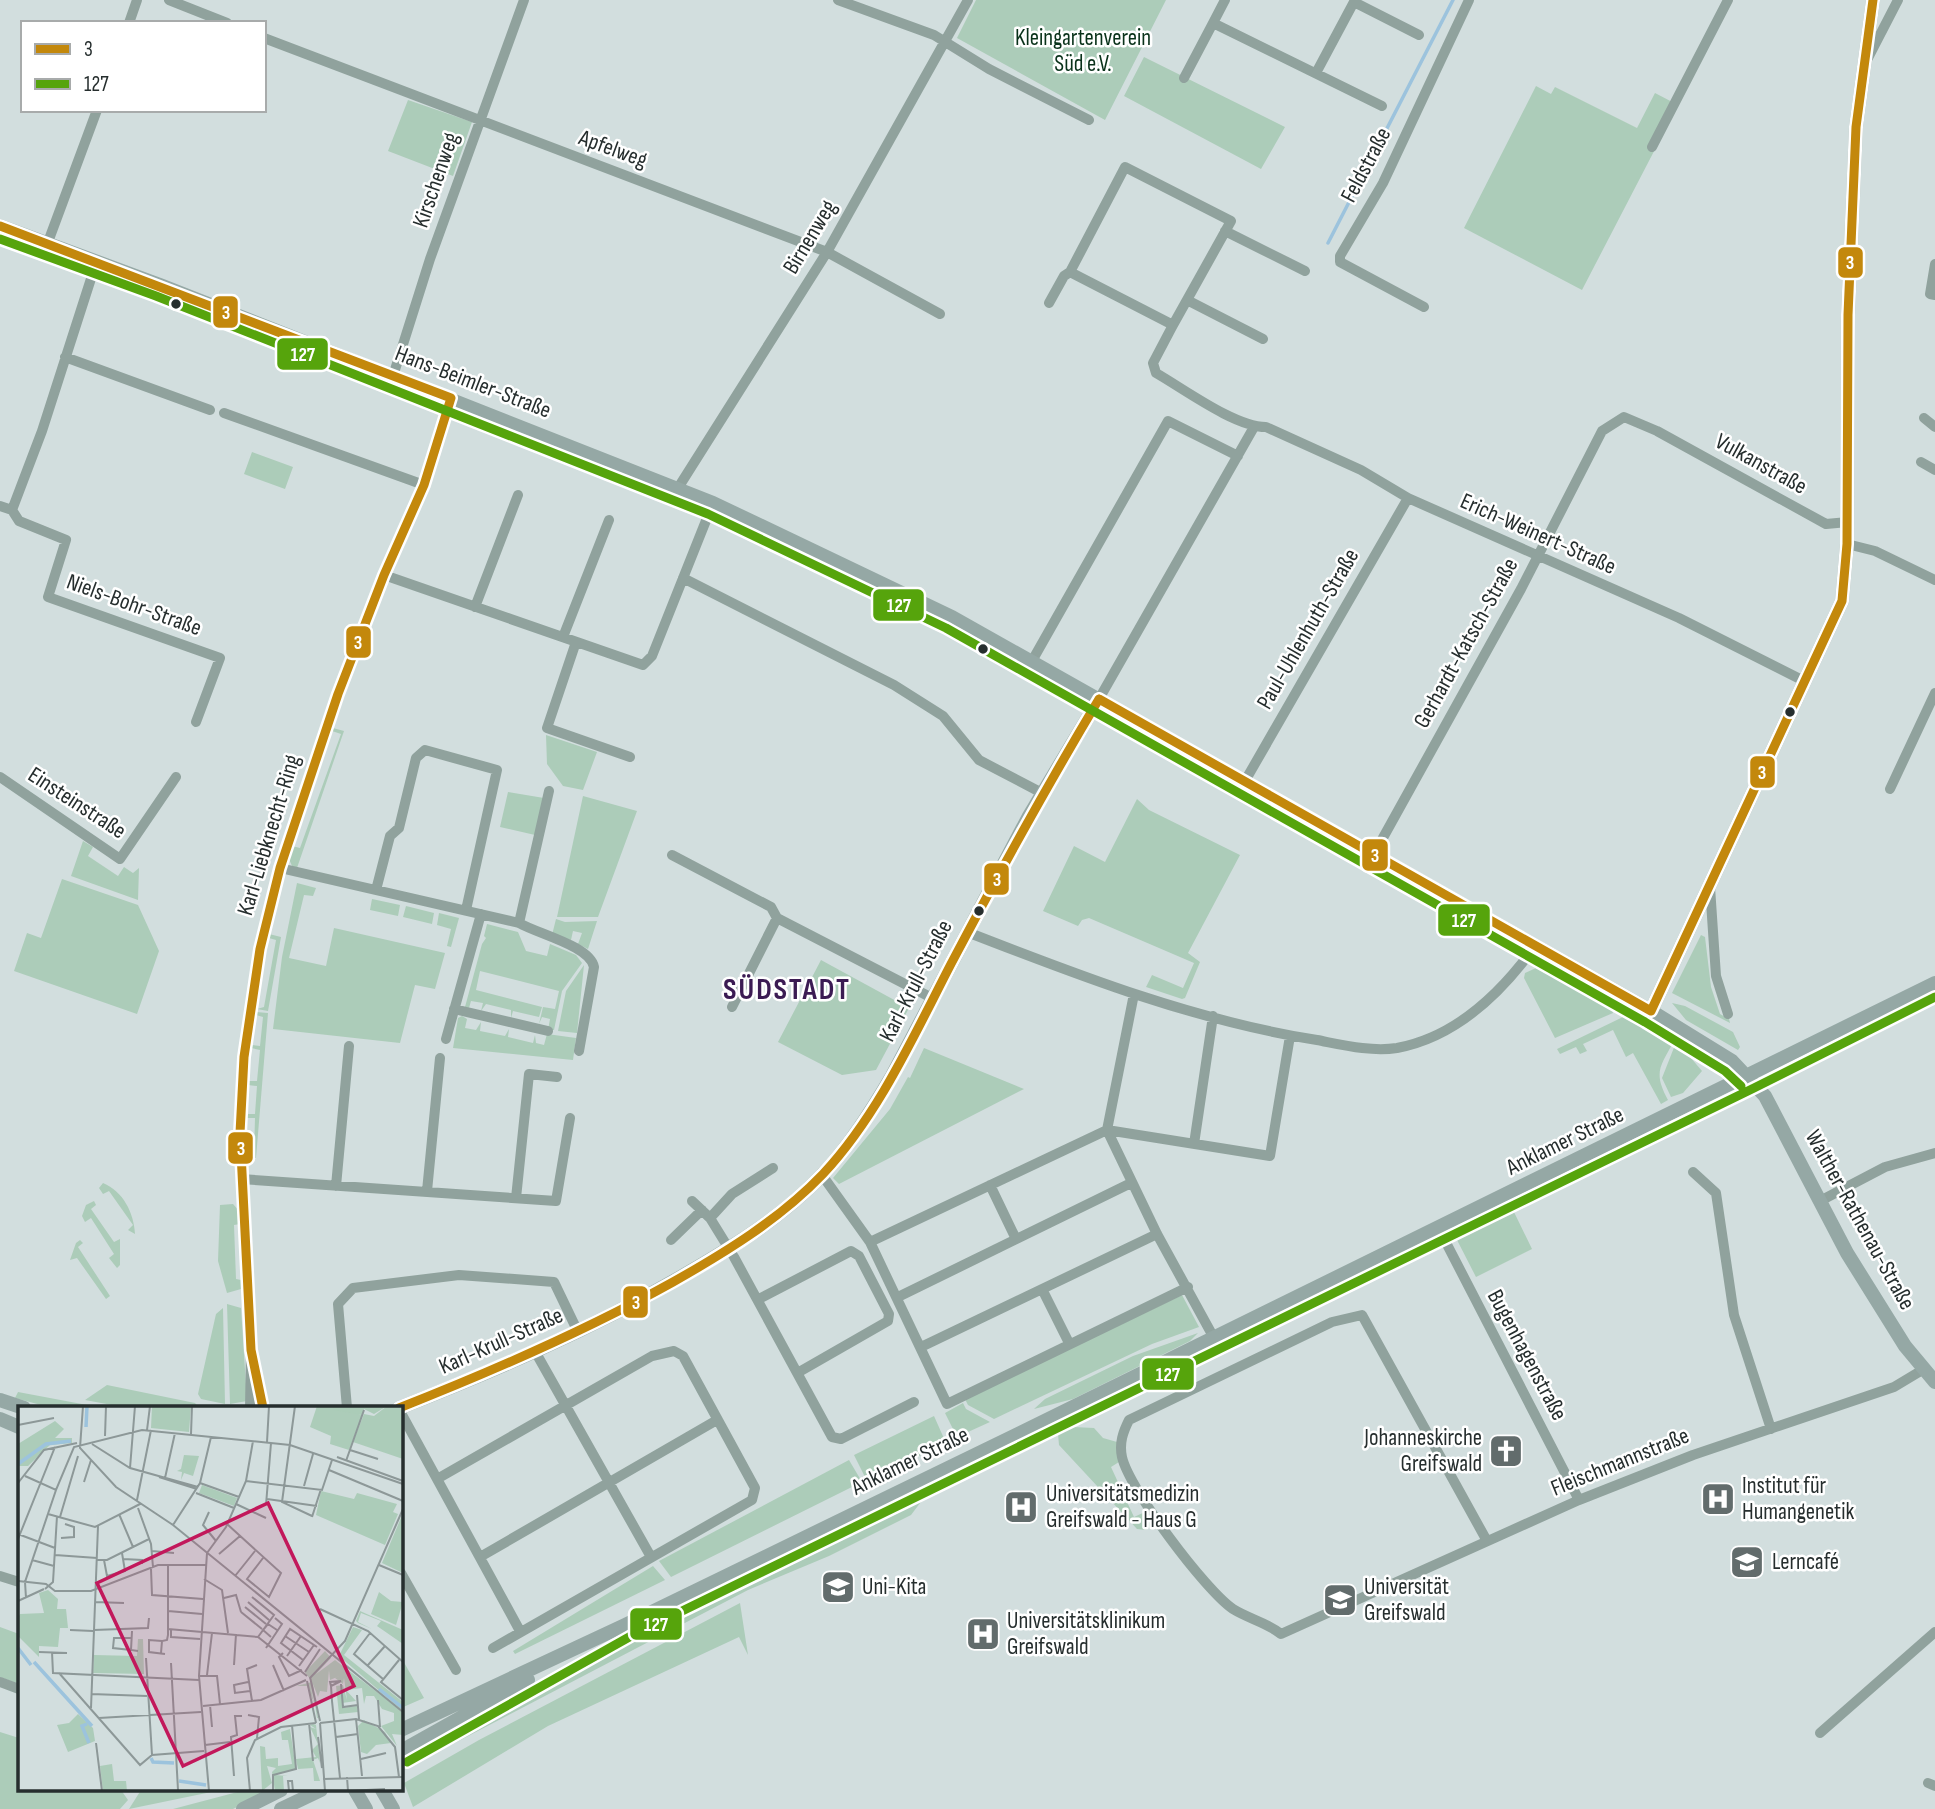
<svg xmlns="http://www.w3.org/2000/svg" width="1935" height="1809" font-family="'Sofia Sans Condensed',sans-serif">
	<style>
		.green { fill: #acccb9 }
		.lines { fill: none; stroke-linecap: round; stroke-linejoin: round }
		.stream { stroke: #9cc3dd; stroke-width: 3.5 }
		.street { stroke: #90a29d; stroke-width: 10 }
		.secondary { stroke: #95a8a5; stroke-width: 14 }
		.bus-1-casing { stroke: #fff; stroke-width: 14 }
		.bus-2-casing { stroke: #fff; stroke-width: 14 }
		.bus-1 { stroke: #c3880c; stroke-width: 9 }
		.bus-2 { stroke: #56a40c; stroke-width: 9 }
		.bus-dot { fill: #262e2e; stroke: #fff; stroke-width: 2.5 }
		.labels { text-anchor: middle; dominant-baseline: central; stroke-width: 5; stroke-linejoin: round; paint-order: stroke }
		.park-label { font-size: 23px; fill: #09321a; stroke: #fff }
		.street-label { font-size: 23px; fill: #262e2e; stroke: #fff }
		.poi-label { font-size: 23px; fill: #262e2e; stroke: #fff; text-anchor: start }
		.district-label { font-size: 30px; font-weight: bold; letter-spacing: 2px; fill: #3b1b53; stroke: #fff }
		.inset-river { fill: none; stroke: #9cc3dd; stroke-width: 3.5 }
		.inset-road { fill: none; stroke: #8d9898; stroke-width: 2 }
		.view { fill: #c2185b; fill-opacity: 0.15; stroke: #c2185b; stroke-width: 3.5 }
		.inset-edge { fill: none; stroke: #262e2e; stroke-width: 3.5 }
		.line-badge { stroke: #fff; stroke-width: 2.5 }
		.badge-label { font-size: 19px; text-anchor: middle; font-weight: bold; fill: #fff }
	</style>
	<rect width="100%" height="100%" fill="#d2dede"/>
	<path class="green" d="M976,0H1166L1105,120L957,38Z
		M1144,57L1285,127L1261,169L1124,96Z
		M1536,86L1551,94L1555,87L1637,128L1655,93L1678,105L1582,290L1464,228Z
		M408,100L472,122L453,176L388,151Z
		M252,452L293,467L285,489L244,474Z
		M333,728L344,731L297,868L292,866L289,859L292,846L300,848L341,734L332,731Z
		M546,735L597,752L583,790L563,786L547,764Z
		M508,792L544,798L535,835L500,827Z
		M583,796L637,811L598,917H557Z
		M1137,799L1149,810L1240,855L1188,953L1200,962L1185,998L1182,999L1146,987L1152,975L1183,988L1194,963L1089,918L1082,920L1078,926L1043,911L1074,846L1105,862Z
		M83,841L93,847L88,856L118,876L124,867L133,873L139,868L138,900L71,876Z
		M62,879L138,905L159,951L137,1014L14,971L27,933L41,938Z
		M297,883L316,888L313,896L304,895L289,958L326,966L334,928L445,953L435,989L415,985L400,1043L273,1029L282,957Z
		M372,899L400,905L398,916L370,910Z
		M406,906L434,913L432,924L403,917Z
		M439,913L459,918L451,947L447,946L451,929L437,925Z
		M556,919L565,922L597,921L588,949L578,944L582,933L573,931L571,940L552,935Z
		M487,924L518,932L526,951L547,956L550,944L576,955L582,963L562,991L554,1030H548L550,1019L542,1017L539,1024L543,1007L555,1009L559,991L480,971L476,990L542,1007L539,1017L513,1011L511,1018V1010L486,1004L481,1011L483,1003L471,1001L469,1008L465,1007L482,944L486,938L484,936Z
		M269,934L281,937L268,1011L257,1009L264,1007L276,940L269,938Z
		M1701,935L1705,937L1711,987L1720,1014L1729,1019L1730,1023L1672,993Z
		M821,960L909,1008L876,1070L842,1075L778,1042Z
		M584,965L577,1033L558,1031L566,991Z
		M1536,968L1612,1009L1613,1013L1555,1038L1524,978L1525,973Z
		M1672,1003L1685,1006L1733,1032L1740,1047L1738,1050L1686,1020Z
		M256,1012L268,1013L256,1158L243,1157V1153H254L255,1118H247V1114H255L257,1086L248,1085V1081H257L260,1050L251,1048L252,1045L260,1046L263,1017L256,1015Z
		M462,1016L467,1019L465,1028L476,1030L481,1022L480,1031L505,1036L509,1029L508,1037L533,1043L535,1035L536,1043L544,1045L547,1034L576,1038L573,1060L453,1048L458,1018Z
		M1625,1016L1674,1041C1660,1067 1653,1072 1668,1100L1661,1104L1633,1053L1626,1057L1613,1030L1583,1044L1587,1051L1580,1054L1576,1047L1560,1054L1557,1049Z
		M1675,1045L1685,1051L1702,1071L1683,1093L1671,1097L1662,1078Z
		M924,1048L1024,1089L839,1184L833,1178L890,1109L908,1077L910,1078Z
		M103,1183C123,1191 134,1213 135,1234L128,1230L133,1225L109,1191L103,1194L99,1188Z
		M94,1201L96,1205L91,1209L114,1242L120,1239V1265L117,1268L109,1258L114,1254L91,1218L85,1222L82,1216L86,1205Z
		M233,1204L240,1212V1224L234,1225L236,1279L241,1280V1289L227,1293L218,1261L220,1205Z
		M1513,1210L1532,1249L1476,1277L1456,1238Z
		M80,1240L83,1243L78,1247L110,1296L106,1299L77,1258L70,1260L76,1243Z
		M1182,1295L1199,1327L1152,1344L994,1419L968,1405L965,1399Z
		M227,1304L241,1308L247,1401L230,1404Z
		M223,1308L225,1404L201,1399L198,1394L216,1314Z
		M1198,1333L1190,1341L1073,1399L1034,1409L1045,1399L1133,1356Z
		M107,1385L195,1403L199,1408H128L85,1400Z
		M18,1392L103,1408H52L15,1398Z
		M963,1403L966,1409L990,1422L957,1437L945,1413Z
		M934,1416L946,1443L867,1481L854,1455Z
		M1073,1427L1094,1428L1103,1438L1117,1442L1119,1462L1111,1467L1134,1517L1145,1512L1153,1525L1146,1530L1137,1529L1059,1445L1058,1434Z
		M849,1460L862,1482L671,1577L659,1561Z
		M933,1486L911,1515L829,1556L748,1590L401,1771V1758L485,1708L616,1642L669,1611L914,1491Z
		M653,1566L665,1580L515,1654L513,1651Z
		M740,1603L748,1655L739,1637L548,1726L413,1807L404,1783L479,1740Z
		M0,1627L19,1634V1684L0,1677Z
		M401,1657L424,1698L401,1708Z
		M0,1732L19,1738V1790H121L128,1800L120,1809H0Z
		M141,1790H221L129,1809Z
		M245,1790H264L266,1793L233,1809H173Z"/>
	<g class="lines">
		<path class="stream" d="M1328,243L1453,0"/>
		<path class="street" d="M169,0L227,23
			M838,0L934,35L989,69L1089,120
			M1354,2L1419,35
			M129,23L137,0
			M1213,23L1225,0
			M264,38L827,252L940,314
			M1868,58L1898,0
			M1316,73L1355,0
			M1184,78L1213,23L1382,106
			M1652,147L1728,0
			M1225,231L1305,271
			M48,242L97,110
			M1935,264L1930,294L1935,295
			M1070,272L1173,325L1153,363L1156,373C1184,389 1235,427 1266,427L1361,470L1408,498L1679,618L1806,682
			M1187,300L1263,339
			M1049,303L1064,276L1070,272L1125,167L1231,221L1173,325
			M1424,307L1340,262V256L1383,183L1469,0
			M65,357L210,410
			M393,376L430,259L524,0
			M224,413L424,485
			M1924,418L1935,427
			M1921,462L1935,470
			M678,488L827,252L968,0
			M0,506L12,510L19,521L66,540L48,597L220,658L196,722
			M12,510L42,431L97,260
			M1847,544L1875,551L1935,580
			M384,575L643,665L652,656L713,503
			M683,578L894,685L943,716L979,760L1042,793
			M475,607L518,495
			M563,637L609,520
			M576,642L547,728L630,757
			M1032,661L1168,421L1238,456
			M1099,699L1254,427
			M0,777L120,859L176,777
			M1245,781L1408,498
			M1890,789L1935,693
			M1374,854L1521,589L1602,431L1624,417L1657,431L1826,524L1848,522
			M672,855L771,907L777,918L932,998
			M280,868L519,923C538,934 590,946 594,967L579,1051
			M1710,887L1716,976L1728,1014
			M376,890L390,836L399,828L416,758L425,750L497,770L466,910
			M519,923L549,791
			M967,932C1080,976 1196,1021 1317,1040C1343,1045 1371,1052 1397,1048C1456,1037 1502,992 1535,946
			M732,1007L777,918
			M454,1009L548,1031
			M446,1039L481,914
			M1107,1130L1270,1156L1290,1036
			M1107,1130L1157,1234L1214,1338
			M1107,1130L1134,994
			M1194,1144L1213,1016
			M1693,1172L1716,1193L1734,1315L1771,1429
			M822,1175L870,1242L947,1404L1188,1287
			M241,1179L556,1201L570,1118
			M990,1185L1016,1239
			M336,1186L349,1046
			M427,1191L440,1058
			M516,1198L529,1074L557,1077
			M692,1201L710,1218L734,1257L832,1437L841,1439L914,1402
			M1820,1201L1885,1167L1935,1153
			M710,1218L732,1194L773,1168
			M1439,1229L1579,1500
			M671,1240L702,1210
			M870,1242L1107,1130
			M1042,1289L1069,1343
			M898,1297L1131,1183
			M759,1299L851,1251L859,1256L889,1314L888,1321L799,1372
			M921,1347L1157,1234
			M536,1353L651,1557
			M254,1363L263,1408
			M250,1408L251,1350L240,1133L244,1057L260,949L280,868L338,694L384,575L424,485L451,398
			M347,1408L338,1304L353,1288L459,1275L554,1282L578,1332
			M401,1413L520,1631
			M437,1479L652,1356L674,1351L683,1356L755,1488L752,1500L493,1648
			M1487,1541L1362,1315L1332,1322L1129,1420C1123,1432 1119,1443 1122,1457C1129,1489 1206,1591 1233,1609C1249,1619 1266,1622 1281,1634L1579,1500L1693,1455L1894,1387L1924,1369
			M480,1557L717,1420
			M401,1573L456,1670
			M0,1576L19,1582
			M0,1682L19,1689
			M1820,1733L1935,1632
			M1928,1783L1935,1786"/>
		<path class="secondary" d="M0,226L160,285L713,503L952,617L1651,1011L1732,1061L1765,1096L1847,1253L1905,1346L1935,1382
			M1651,1011L1842,601L1847,544L1848,315L1856,127L1873,0
			M0,1400L24,1408
			M399,1408C496,1370 589,1330 679,1278C730,1249 781,1218 821,1176C849,1147 872,1110 892,1076L1029,816L1099,699
			M0,1419L19,1427
			M401,1730L625,1625L1016,1435L1935,983
			M401,1751L528,1680
			M355,1790L366,1809
			M382,1790L393,1809
			M243,1809L281,1790
			M281,1809L321,1790"/>
		<g class="bus-1-casing">
			<path id="bus-1" d="M0,226L451,398
				M1099,699L1651,1011
				M1651,1011L1842,601L1847,544L1848,315L1856,127L1873,0
				M263,1408L251,1350L240,1133L244,1057L260,949L280,868L338,694L384,575L424,485L451,398
				M399,1408C493,1371 585,1331 673,1282C726,1252 780,1219 823,1174C879,1114 914,1035 952,962C999,873 1047,786 1099,699"/>
		</g>
		<g class="bus-2-casing">
			<path id="bus-2" d="M0,239L156,296L708,514L946,628L1645,1022L1725,1071L1741,1086
				M407,1762L631,1636L1754,1088L1935,997"/>
		</g>
		<use href="#bus-1" class="bus-1"/>
		<use href="#bus-2" class="bus-2"/>
	</g>
	<defs>
		<g id="church-square" transform="scale(1.75)"><rect x="-9" y="-9" width="18" height="18" rx="4" fill="#626c6c" stroke="#fff"/><path d="M-1.2-6h2.4v3.5h3.3v2.4h-3.3V6h-2.4V-.1h-3.3v-2.4h3.3Z" fill="#fff"/></g>
		<g id="hospital-square" transform="scale(1.75)"><rect x="-9" y="-9" width="18" height="18" rx="4" fill="#626c6c" stroke="#fff"/><path d="M-5-5h3v3.5h4V-5h3V5h-3V1.5h-4V5h-3Z" fill="#fff"/></g>
		<g id="university-square" transform="scale(1.75)"><rect x="-9" y="-9" width="18" height="18" rx="4" fill="#626c6c" stroke="#fff"/><path d="M0-5L7-2L0 1L-7-2ZM-4 1L0 2.5L4 1V4Q0 6-4 4Z" fill="#fff"/></g>
		<g id="school-square" transform="scale(1.75)"><rect x="-9" y="-9" width="18" height="18" rx="4" fill="#626c6c" stroke="#fff"/><path d="M0-5L7-2L0 1L-7-2ZM-4 1L0 2.5L4 1V4Q0 6-4 4Z" fill="#fff"/></g>
	</defs>
	<g fill-rule="evenodd">
		<use href="#church-square" x="1506" y="1451"/>
		<use href="#hospital-square" x="1718" y="1499"/>
		<use href="#hospital-square" x="1021" y="1507"/>
		<use href="#university-square" x="1747" y="1562"/>
		<use href="#school-square" x="838" y="1587"/>
		<use href="#university-square" x="1340" y="1600"/>
		<use href="#hospital-square" x="983" y="1634"/>
	</g>
	<g class="bus-dot">
		<circle cx="176" cy="304" r="6"/>
		<circle cx="983" cy="649" r="6"/>
		<circle cx="1790" cy="712" r="6"/>
		<circle cx="979" cy="911" r="6"/>
	</g>
	<g class="labels">
		<g class="park-label">
			<text x="1083" y="38">Kleingartenverein<tspan x="1083" dy="26">Süd e.V.</tspan></text>
		</g>
		<g class="street-label">
			<text transform="translate(613 149) rotate(20)">Apfelweg</text>
			<text transform="translate(1366 165) rotate(-62)">Feldstraße</text>
			<text transform="translate(436 180) rotate(-71)">Kirschenweg</text>
			<text transform="translate(810 237) rotate(-59)">Birnenweg</text>
			<text transform="translate(473 382) rotate(21)">Hans-Beimler-Straße</text>
			<text transform="translate(1761 464) rotate(29)">Vulkanstraße</text>
			<text transform="translate(1538 534) rotate(24)">Erich-Weinert-Straße</text>
			<text transform="translate(134 605) rotate(20)">Niels-Bohr-Straße</text>
			<text transform="translate(1308 629) rotate(-60)">Paul-Uhlenhuth-Straße</text>
			<text transform="translate(1466 643) rotate(-61)">Gerhardt-Katsch-Straße</text>
			<text transform="translate(77 803) rotate(33)">Einsteinstraße</text>
			<text transform="translate(269 835) rotate(-73)">Karl-Liebknecht-Ring</text>
			<text transform="translate(916 981) rotate(-63)">Karl-Krull-Straße</text>
			<text transform="translate(1565 1141) rotate(-26)">Anklamer Straße</text>
			<text transform="translate(1860 1220) rotate(61)">Walther-Rathenau-Straße</text>
			<text transform="translate(501 1341) rotate(-24)">Karl-Krull-Straße</text>
			<text transform="translate(1527 1355) rotate(62)">Bugenhagenstraße</text>
			<text transform="translate(910 1461) rotate(-26)">Anklamer Straße</text>
			<text transform="translate(1620 1462) rotate(-22)">Fleischmannstraße</text>
		</g>
		<g class="poi-label">
			<text x="1482" y="1438" text-anchor="end">Johanneskirche<tspan x="1482" dy="26">Greifswald</tspan></text>
			<text x="1742" y="1486">Institut für<tspan x="1742" dy="26">Humangenetik</tspan></text>
			<text x="1046" y="1494">Universitätsmedizin<tspan x="1046" dy="26">Greifswald - Haus G</tspan></text>
			<text x="1772" y="1562">Lerncafé</text>
			<text x="862" y="1587">Uni-Kita</text>
			<text x="1364" y="1587">Universität<tspan x="1364" dy="26">Greifswald</tspan></text>
			<text x="1007" y="1621">Universitätsklinikum<tspan x="1007" dy="26">Greifswald</tspan></text>
		</g>
		<g class="district-label">
			<text x="787" y="990">SÜDSTADT</text>
		</g>
	</g>
	<g transform="translate(18 1406)">
		<rect width="385" height="385" fill="#d2dede"/>
		<path d="M134,0H173L171,26L133,22ZM299,0H315L344,9L331,44L312,38L313,30L292,21ZM369,0H385V53L335,36L346,8L356,10ZM37,15L46,23L37,32H54V37L32,39L10,60H0V38ZM166,49L181,50L175,70L166,67L163,74L164,66L159,65L163,63ZM184,79L219,92L216,100L181,87ZM303,85L336,93L339,87L379,98L375,106L380,108L367,139L298,109ZM385,107V167L364,157ZM30,184L40,193L39,203H48L50,222H42L40,241L21,240V251L0,230V212L2,208L26,207L21,187ZM361,186L373,195L385,196L378,219L353,208ZM342,205L385,224V238L359,220L363,215L343,207L340,216L354,223L340,217L338,215ZM335,221L344,224L326,249L385,296V305L321,250ZM120,233H125L126,268L75,267L76,249L119,250ZM307,245L313,252L298,268L317,254L385,306V329L374,328L379,340L363,320L376,315V307L364,303L356,290H348L346,298L344,282L328,284L338,295L324,297L325,302L339,300L340,306L321,308L318,280L325,279L329,294L326,272L325,278L317,272L324,269L312,274L311,264L309,286L302,285L300,291L295,278L300,312H299L297,298L292,278L296,297L289,280H278L294,276L287,266ZM60,308L75,322L77,335L50,346L39,319L51,317ZM346,314L367,326L373,337L358,339L349,348L343,346L340,320ZM295,318L298,319L302,357L300,352L295,354L302,375H296L295,362L280,363L278,353L298,351L294,344L300,338L292,321L298,323L292,319ZM272,323L278,363L257,369L270,370H265L266,385H257L254,366L258,362L249,360L254,377L244,385L242,340L247,341L248,353L260,352V360L274,358L270,334H264L263,326ZM94,358L96,375H108L109,385H85L82,360Z" fill="#acccb9"/>
		<path d="M315,0H369L356,8L346,3L344,9L315,4Z" fill="#abccb8"/>
		<path class="inset-river" d="M68,21L69,0M0,58L28,38L53,35M0,242L13,259M16,256L74,320M361,283L385,302M69,318L64,320L71,337M133,352L135,356L156,357M161,375L188,379"/>
		<path class="inset-road" d="M65,0L62,42L98,81L155,119L385,306M277,0L264,96L294,110M0,19L36,12M129,24L132,0M173,28L174,0M87,30L88,0M249,36L251,0M74,38L112,62L180,81M332,44L360,53M319,51L385,75M328,55L346,4M112,62L117,0M311,64L385,95M7,70L38,84L56,41L124,24L272,39L385,78M141,71L179,83M147,72L157,27M228,75L304,84L314,54M66,76L73,54M0,77L26,44L59,37M182,77L221,91M286,80L295,48M178,87L216,102M249,93L299,100M119,94L133,24M218,98L248,112M248,99L253,37M120,102L133,138L135,161M191,106L185,119L198,135M30,108L77,121L122,98M101,108L115,141M42,111L60,50M294,111L303,83M209,118L263,167L251,191L229,173L245,152M155,119L182,77L193,31M0,128L37,142M43,132L56,131V121L47,118M0,133L37,41M134,145L156,147M189,147L208,121L228,75L235,35M189,147L181,270L191,385M201,148L222,130M37,149L79,152M105,153L124,154V158M14,154L36,160M79,154H89L131,133M86,154L89,170L107,165L104,147M361,159L385,169M133,163L134,189L185,193M217,170L237,145M186,173L204,184L210,227M0,175L28,178L37,185H73L140,159H188M27,183L35,176L39,110M234,191L256,209L240,231M8,192L7,176L38,84M206,192L218,189L223,206M0,195L26,183M77,196L106,197M230,196L251,214M227,201L248,218M302,203L350,225L385,256M150,205L184,208M223,206L244,223M150,223L240,231L289,270M52,224L75,225M76,224L130,222L131,212M153,224V231L182,233M114,225L113,244L120,245M352,227L336,248L365,273M267,230L291,246M253,231L245,224L250,218L259,224M144,235L131,234V246L147,248M248,242L264,218L257,212M113,244L95,242L96,232H114M21,246L49,247M34,246L35,267L181,274M143,247L144,235L149,234L150,229V160M265,247L261,251L271,270L284,264M269,250L283,230M128,252L134,349M285,254L263,237L272,223L299,241M381,254L363,276L385,294M153,257L160,384M216,259L218,228M255,259L266,285M350,259L367,240M281,260L296,239M287,266L302,243M41,267L122,359L134,349L186,345M189,269L194,227M181,270H199L202,298M292,271L302,315M292,272L327,235L385,103M289,275L298,317M230,276L216,279L217,287L232,285M323,278L325,301L340,299M313,280L323,275L312,276L313,280L314,295L322,372M73,288L129,290M339,289L341,313M360,294L362,321M234,295L229,263L239,259M192,299L194,321M185,300L243,294L288,274M73,302L80,120M230,309L241,311L239,332M81,312L183,306M338,313L344,370M291,317L295,355M302,317L338,313L360,320L377,341L381,371M302,317L307,385M300,331L304,362M318,331L340,328M78,337L84,385M187,339L212,336M343,353L368,347M216,370L213,331L219,329L217,310H224M329,371L330,385L367,383M305,373L385,371M232,385L229,352L237,334L263,321L298,317M255,385V369L278,363L274,319M271,385L270,375H274L275,385"/>
		<path class="view" d="M250,97L336,280L165,360L79,177Z"/>
		<rect width="385" height="385" class="inset-edge"/>
	</g>
	<g class="line-badge">
		<rect x="1837" y="246" width="27" height="33" rx="7" fill="#c3880c"/>
		<rect x="212" y="295" width="27" height="34" rx="7" fill="#c3880c"/>
		<rect x="276" y="337" width="53" height="34" rx="7" fill="#56a40c"/>
		<rect x="872" y="588" width="53" height="34" rx="7" fill="#56a40c"/>
		<rect x="345" y="625" width="27" height="34" rx="7" fill="#c3880c"/>
		<rect x="1749" y="755" width="27" height="34" rx="7" fill="#c3880c"/>
		<rect x="1361" y="838" width="28" height="34" rx="7" fill="#c3880c"/>
		<rect x="983" y="862" width="27" height="34" rx="7" fill="#c3880c"/>
		<rect x="1437" y="903" width="54" height="34" rx="7" fill="#56a40c"/>
		<rect x="227" y="1131" width="27" height="34" rx="7" fill="#c3880c"/>
		<rect x="622" y="1285" width="27" height="34" rx="7" fill="#c3880c"/>
		<rect x="1141" y="1357" width="54" height="34" rx="7" fill="#56a40c"/>
		<rect x="629" y="1607" width="54" height="34" rx="7" fill="#56a40c"/>
	</g>
	<g class="badge-label">
		<text x="1850" y="269">3</text>
		<text x="226" y="319">3</text>
		<text x="303" y="361">127</text>
		<text x="899" y="612">127</text>
		<text x="358" y="649">3</text>
		<text x="1762" y="779">3</text>
		<text x="1375" y="862">3</text>
		<text x="997" y="886">3</text>
		<text x="1464" y="927">127</text>
		<text x="241" y="1155">3</text>
		<text x="636" y="1309">3</text>
		<text x="1168" y="1381">127</text>
		<text x="656" y="1631">127</text>
	</g>
	<rect x="21" y="21" width="245" height="91" fill="#ffffff" stroke="#a8abab" stroke-width="2"/>
	<rect x="35" y="44" width="35" height="10" fill="#c3880c" stroke="#a8abab" stroke-width="2"/>
	<text x="84" y="56" font-size="21" fill="#262e2e">3</text>
	<rect x="35" y="79" width="35" height="10" fill="#56a40c" stroke="#a8abab" stroke-width="2"/>
	<text x="84" y="91" font-size="21" fill="#262e2e">127</text>
</svg>
